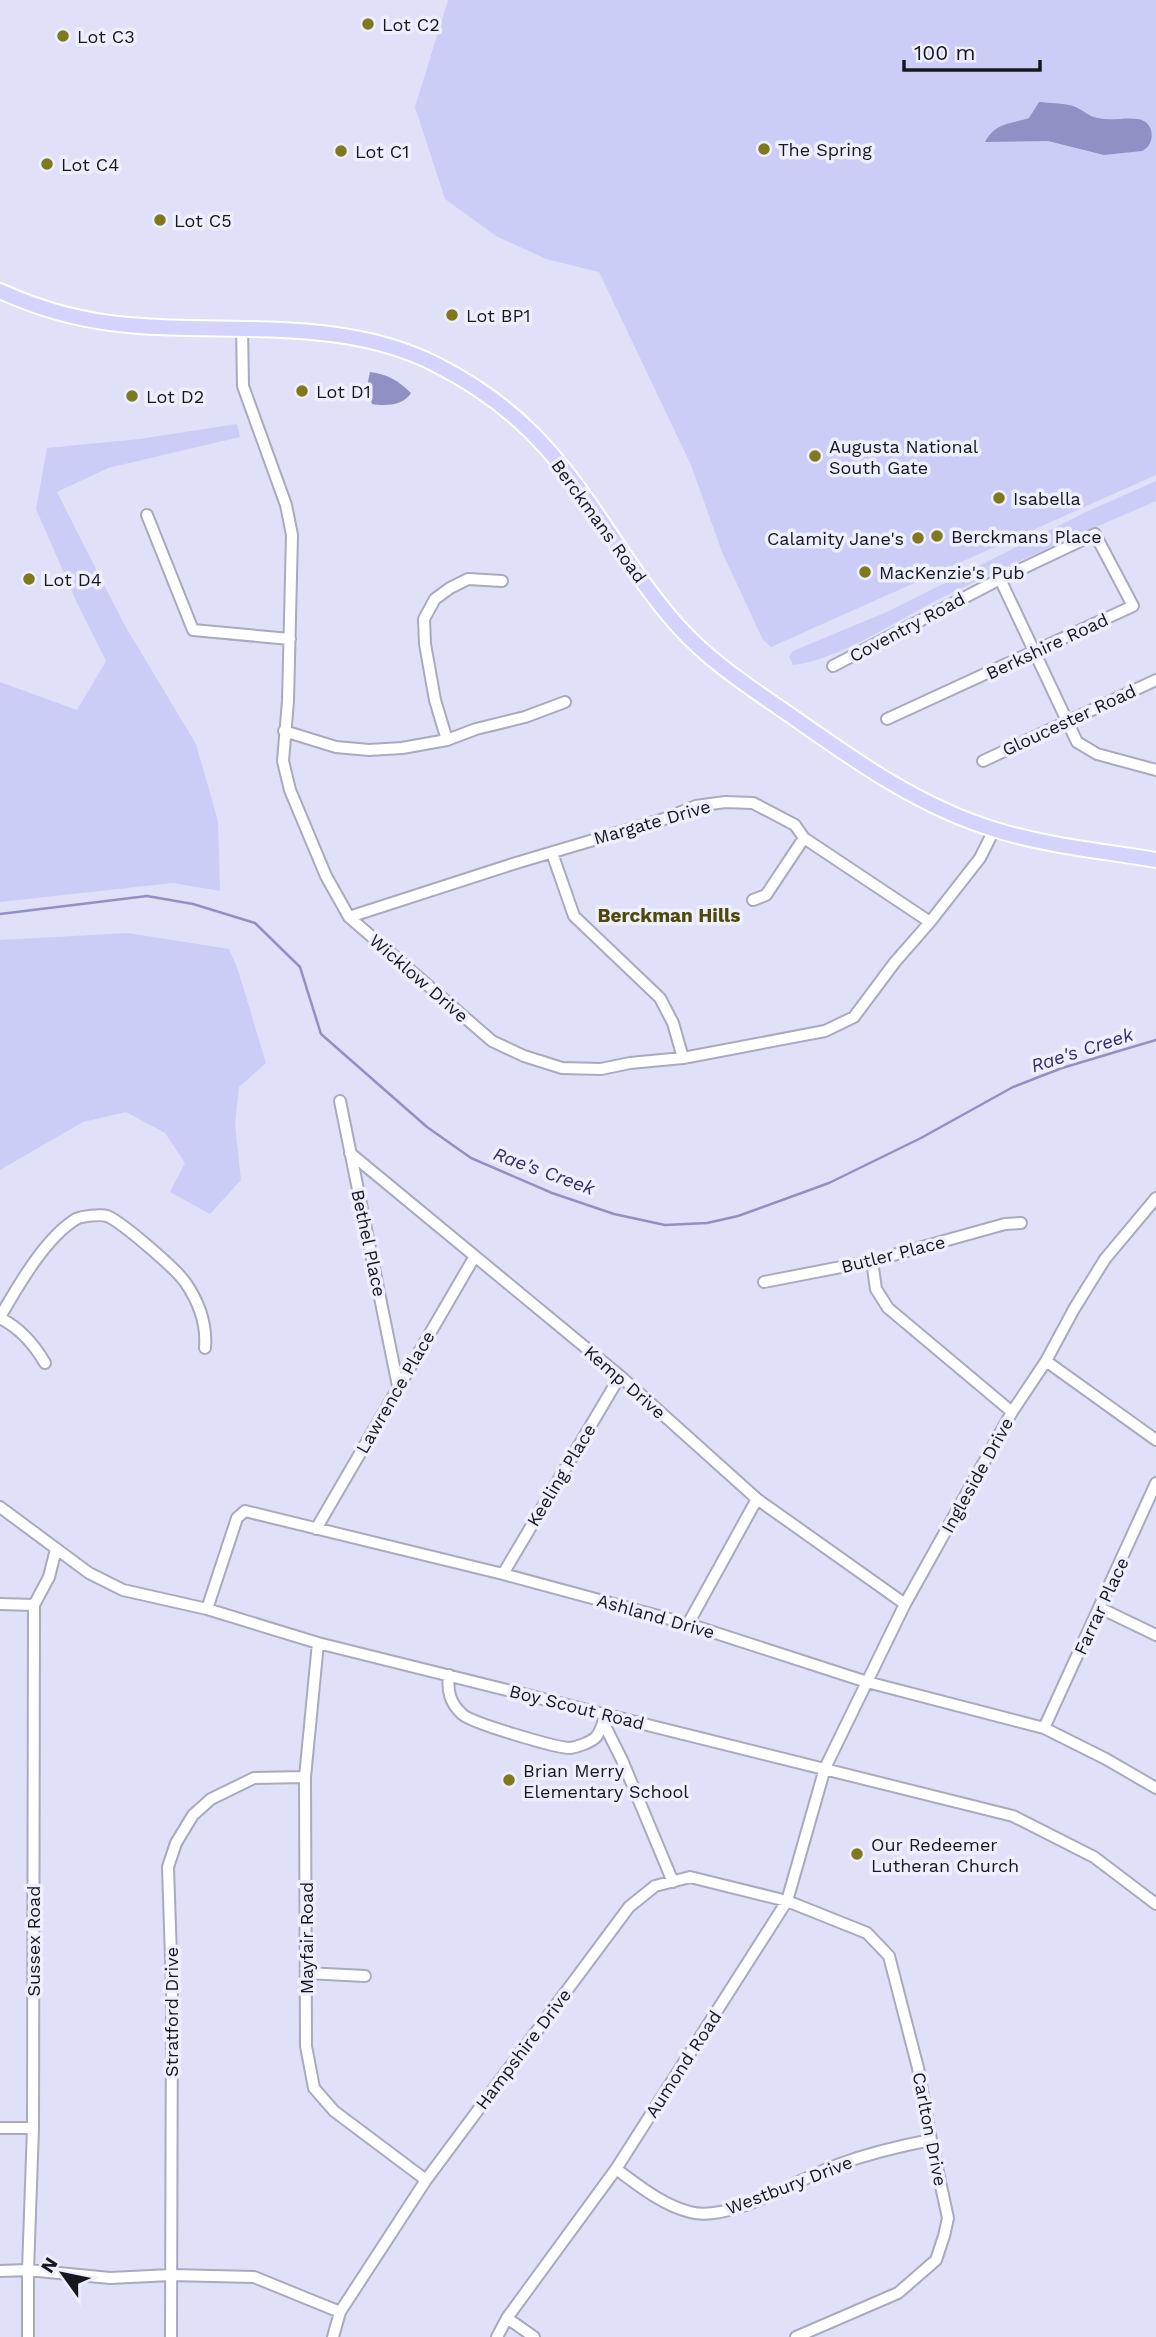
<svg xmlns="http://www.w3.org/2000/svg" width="1156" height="2337" font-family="'Work Sans',sans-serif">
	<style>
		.green { fill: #cccdf7 }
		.water { fill: #9190c4 }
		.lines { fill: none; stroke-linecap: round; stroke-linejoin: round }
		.stream { stroke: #9190c4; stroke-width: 2.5 }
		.minor-casing { stroke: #a9a9c0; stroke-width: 14 }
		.major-casing { stroke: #fff; stroke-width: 18 }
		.minor { stroke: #fff; stroke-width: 10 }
		.major { stroke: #d4d3fd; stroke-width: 14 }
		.poi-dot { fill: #7f781c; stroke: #eeeffd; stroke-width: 2.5 }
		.labels { text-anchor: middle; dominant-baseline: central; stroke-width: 7; stroke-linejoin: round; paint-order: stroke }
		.poi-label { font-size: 18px; fill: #16171f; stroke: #eeeffd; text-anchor: start }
		.street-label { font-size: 18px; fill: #16171f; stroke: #eeeffd }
		.neighbourhood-label { font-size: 19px; font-weight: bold; fill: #4e4908; stroke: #eeeffd }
		.water-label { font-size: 19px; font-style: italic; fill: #352e6d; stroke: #eeeffd }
	</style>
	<rect width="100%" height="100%" fill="#e0e0f8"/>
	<path class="green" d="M448,0H1156V475L771,647L763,640L722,552L691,465L599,272L546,259L496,236L445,199L415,107Z
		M237,424L240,437L108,468L57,492L124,624L196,744L218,821L220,891L173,883L0,902V682L77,710L106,661L77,603L36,509L47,448L139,439Z
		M1156,481V501C1086,531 1015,562 947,595C904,616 838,661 793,665L789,657L793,651L889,611L1086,512Z
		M128,933L229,949L238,970L266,1063L239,1087L235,1124L241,1180L210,1214L170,1192L185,1163L165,1133L126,1112L83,1122L0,1170V940Z"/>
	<path class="water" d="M1039,102C1050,103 1062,103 1073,106C1082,109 1089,117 1098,118C1111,121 1125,117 1138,119C1155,121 1156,145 1142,151L1104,155L1048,141L985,142C995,123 1010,124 1029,118Z
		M370,372C387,374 399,381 411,393C403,406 385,406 372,404L367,386Z"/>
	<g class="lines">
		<path class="stream" d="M0,914L147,896L193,904L255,923L300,967L321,1034L427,1127L471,1158L552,1193L614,1214L665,1225L707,1223L738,1216L829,1183L921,1138L1013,1087L1062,1068L1156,1040"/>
		<g class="minor-casing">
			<path id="minor" d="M242,328L243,386L286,505L292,535L288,701L283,761L290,790L326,876L349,917L492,1041L524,1056L562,1068L601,1069L630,1063L683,1058L825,1031L854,1017L895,962L930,922L980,858L994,830
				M147,515L193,630L290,639
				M1000,579L1077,742L1097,754L1156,770
				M833,666L1000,579L1095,534L1133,606L887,719
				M284,731L336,747L369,750L402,748L447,740L476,729L525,717L565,702
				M447,740L435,700L425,644L424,619L435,599L450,588L468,579L502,581
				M983,761L1156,680
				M552,853L574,916L660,998L673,1023L683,1058
				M753,900L766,895L804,838
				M349,917L516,863L664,819L696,806L725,802L753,803L795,825L804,838L930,922
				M340,1101L398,1386
				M350,1153L620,1376L757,1499L905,1604
				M872,1261L876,1289L888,1308L1012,1412
				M764,1282L872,1261L1005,1224L1021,1223
				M0,1317C18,1286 45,1238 76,1219C82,1216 101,1214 107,1216C122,1222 176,1269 185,1282C199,1302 207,1324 205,1348
				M0,1318C20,1328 34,1344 45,1363
				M1046,1361L1156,1440
				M0,1507L89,1573L123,1590L207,1609L318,1643L1013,1816L1094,1857L1156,1904
				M316,1529L475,1256
				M503,1574L620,1376
				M0,1604L34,1605
				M1100,1608L1156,1635
				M207,1609L237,1518L245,1511L503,1574L688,1624L867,1682L1044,1728L1106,1759L1156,1788
				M688,1624L757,1499
				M318,1643L305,1777L306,2046L314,2088L334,2111L426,2180
				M449,1675C447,1691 450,1703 462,1714C471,1723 557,1748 570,1748C577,1747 589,1743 595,1738C601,1733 603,1722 606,1714
				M603,1722L622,1760L673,1882
				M1044,1728L1156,1483
				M306,1973L365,1976
				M0,2128H33
				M616,2169C638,2185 662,2205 690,2212C729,2223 798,2179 837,2165C867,2154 899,2146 931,2140
				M0,2271L28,2270L110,2278L171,2275L254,2277L340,2312
				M507,2318L534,2337
				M28,2337V2270L33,2128L34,1605L49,1577L56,1549
				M171,2337L172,1988L168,1867L176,1843L193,1815L211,1799L254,1778L305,1777
				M333,2337L340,2312L426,2180L629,1907L655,1886L690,1877L787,1901L867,1933L889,1956L918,2068L931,2140L948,2218L944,2236L936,2260L898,2293L796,2337
				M497,2337L507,2318L616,2169L787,1901L825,1768L905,1604L1012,1412L1046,1361L1074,1309L1105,1259L1156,1198"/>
		</g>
		<g class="major-casing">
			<path id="major" d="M0,291C35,307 72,318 110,323C218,337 336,313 437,365C472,383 503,404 531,432C589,489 624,566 678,626C710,662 751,688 790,715C854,760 919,807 996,830C1048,846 1103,851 1156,860"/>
		</g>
		<use href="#minor" class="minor"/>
		<use href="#major" class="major"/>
	</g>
	<g class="poi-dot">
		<circle cx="368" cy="24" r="7"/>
		<circle cx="63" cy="36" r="7"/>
		<circle cx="764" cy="149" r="7"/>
		<circle cx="341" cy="151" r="7"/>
		<circle cx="47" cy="164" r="7"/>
		<circle cx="160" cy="220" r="7"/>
		<circle cx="452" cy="315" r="7"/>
		<circle cx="302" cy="391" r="7"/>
		<circle cx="132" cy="396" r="7"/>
		<circle cx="815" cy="456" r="7"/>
		<circle cx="999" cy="498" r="7"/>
		<circle cx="937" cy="536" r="7"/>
		<circle cx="918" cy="538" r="7"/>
		<circle cx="865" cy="572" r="7"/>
		<circle cx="29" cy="579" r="7"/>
		<circle cx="509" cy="1780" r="7"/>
		<circle cx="857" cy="1854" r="7"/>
	</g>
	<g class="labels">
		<g class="poi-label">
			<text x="382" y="24">Lot C2</text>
			<text x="77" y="36">Lot C3</text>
			<text x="778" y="149">The Spring</text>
			<text x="355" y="151">Lot C1</text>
			<text x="61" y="164">Lot C4</text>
			<text x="174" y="220">Lot C5</text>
			<text x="466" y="315">Lot BP1</text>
			<text x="316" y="391">Lot D1</text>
			<text x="146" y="396">Lot D2</text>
			<text x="829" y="446">Augusta National<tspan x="829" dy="21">South Gate</tspan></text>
			<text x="1013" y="498">Isabella</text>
			<text x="951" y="536">Berckmans Place</text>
			<text x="904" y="538" text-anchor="end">Calamity Jane's</text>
			<text x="879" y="572">MacKenzie's Pub</text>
			<text x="43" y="579">Lot D4</text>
			<text x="523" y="1770">Brian Merry<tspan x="523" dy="21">Elementary School</tspan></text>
			<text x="871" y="1844">Our Redeemer<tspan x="871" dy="21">Lutheran Church</tspan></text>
		</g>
		<g class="street-label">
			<text transform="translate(599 521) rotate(54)">Berckmans Road</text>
			<text transform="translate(907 627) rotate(-28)">Coventry Road</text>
			<text transform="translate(1047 646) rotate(-25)">Berkshire Road</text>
			<text transform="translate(1069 720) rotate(-25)">Gloucester Road</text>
			<text transform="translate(652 822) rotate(-16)">Margate Drive</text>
			<text transform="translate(419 978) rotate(41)">Wicklow Drive</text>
			<text transform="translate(369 1243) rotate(78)">Bethel Place</text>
			<text transform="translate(893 1254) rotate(-14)">Butler Place</text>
			<text transform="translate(625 1382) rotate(41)">Kemp Drive</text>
			<text transform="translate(395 1392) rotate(-60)">Lawrence Place</text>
			<text transform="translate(561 1475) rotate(-59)">Keeling Place</text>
			<text transform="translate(977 1475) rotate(-61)">Ingleside Drive</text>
			<text transform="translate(1101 1606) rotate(-65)">Farrar Place</text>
			<text transform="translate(656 1616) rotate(16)">Ashland Drive</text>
			<text transform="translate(577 1707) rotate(14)">Boy Scout Road</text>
			<text transform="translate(306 1938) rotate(-90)">Mayfair Road</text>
			<text transform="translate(33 1941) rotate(-90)">Sussex Road</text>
			<text transform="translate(171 2012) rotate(-90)">Stratford Drive</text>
			<text transform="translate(523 2049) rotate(-53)">Hampshire Drive</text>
			<text transform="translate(683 2064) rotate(-57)">Aumond Road</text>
			<text transform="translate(930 2129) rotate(79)">Carlton Drive</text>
			<text transform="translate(789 2185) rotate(-21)">Westbury Drive</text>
		</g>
		<g class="neighbourhood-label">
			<text x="669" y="915">Berckman Hills</text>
		</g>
		<g class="water-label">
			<text transform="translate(1082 1050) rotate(-18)">Rae's Creek</text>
			<text transform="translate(544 1171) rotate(20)">Rae's Creek</text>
		</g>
	</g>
	<g transform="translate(63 2274) rotate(303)" stroke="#eeeffd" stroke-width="5" paint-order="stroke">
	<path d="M0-5L12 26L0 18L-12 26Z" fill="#16171f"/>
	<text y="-10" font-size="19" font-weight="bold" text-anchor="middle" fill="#16171f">N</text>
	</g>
	<path d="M904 60v10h136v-10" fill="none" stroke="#16171f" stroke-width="3.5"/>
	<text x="914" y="60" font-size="21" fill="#16171f" stroke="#eeeffd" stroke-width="5" paint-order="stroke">100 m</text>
</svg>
